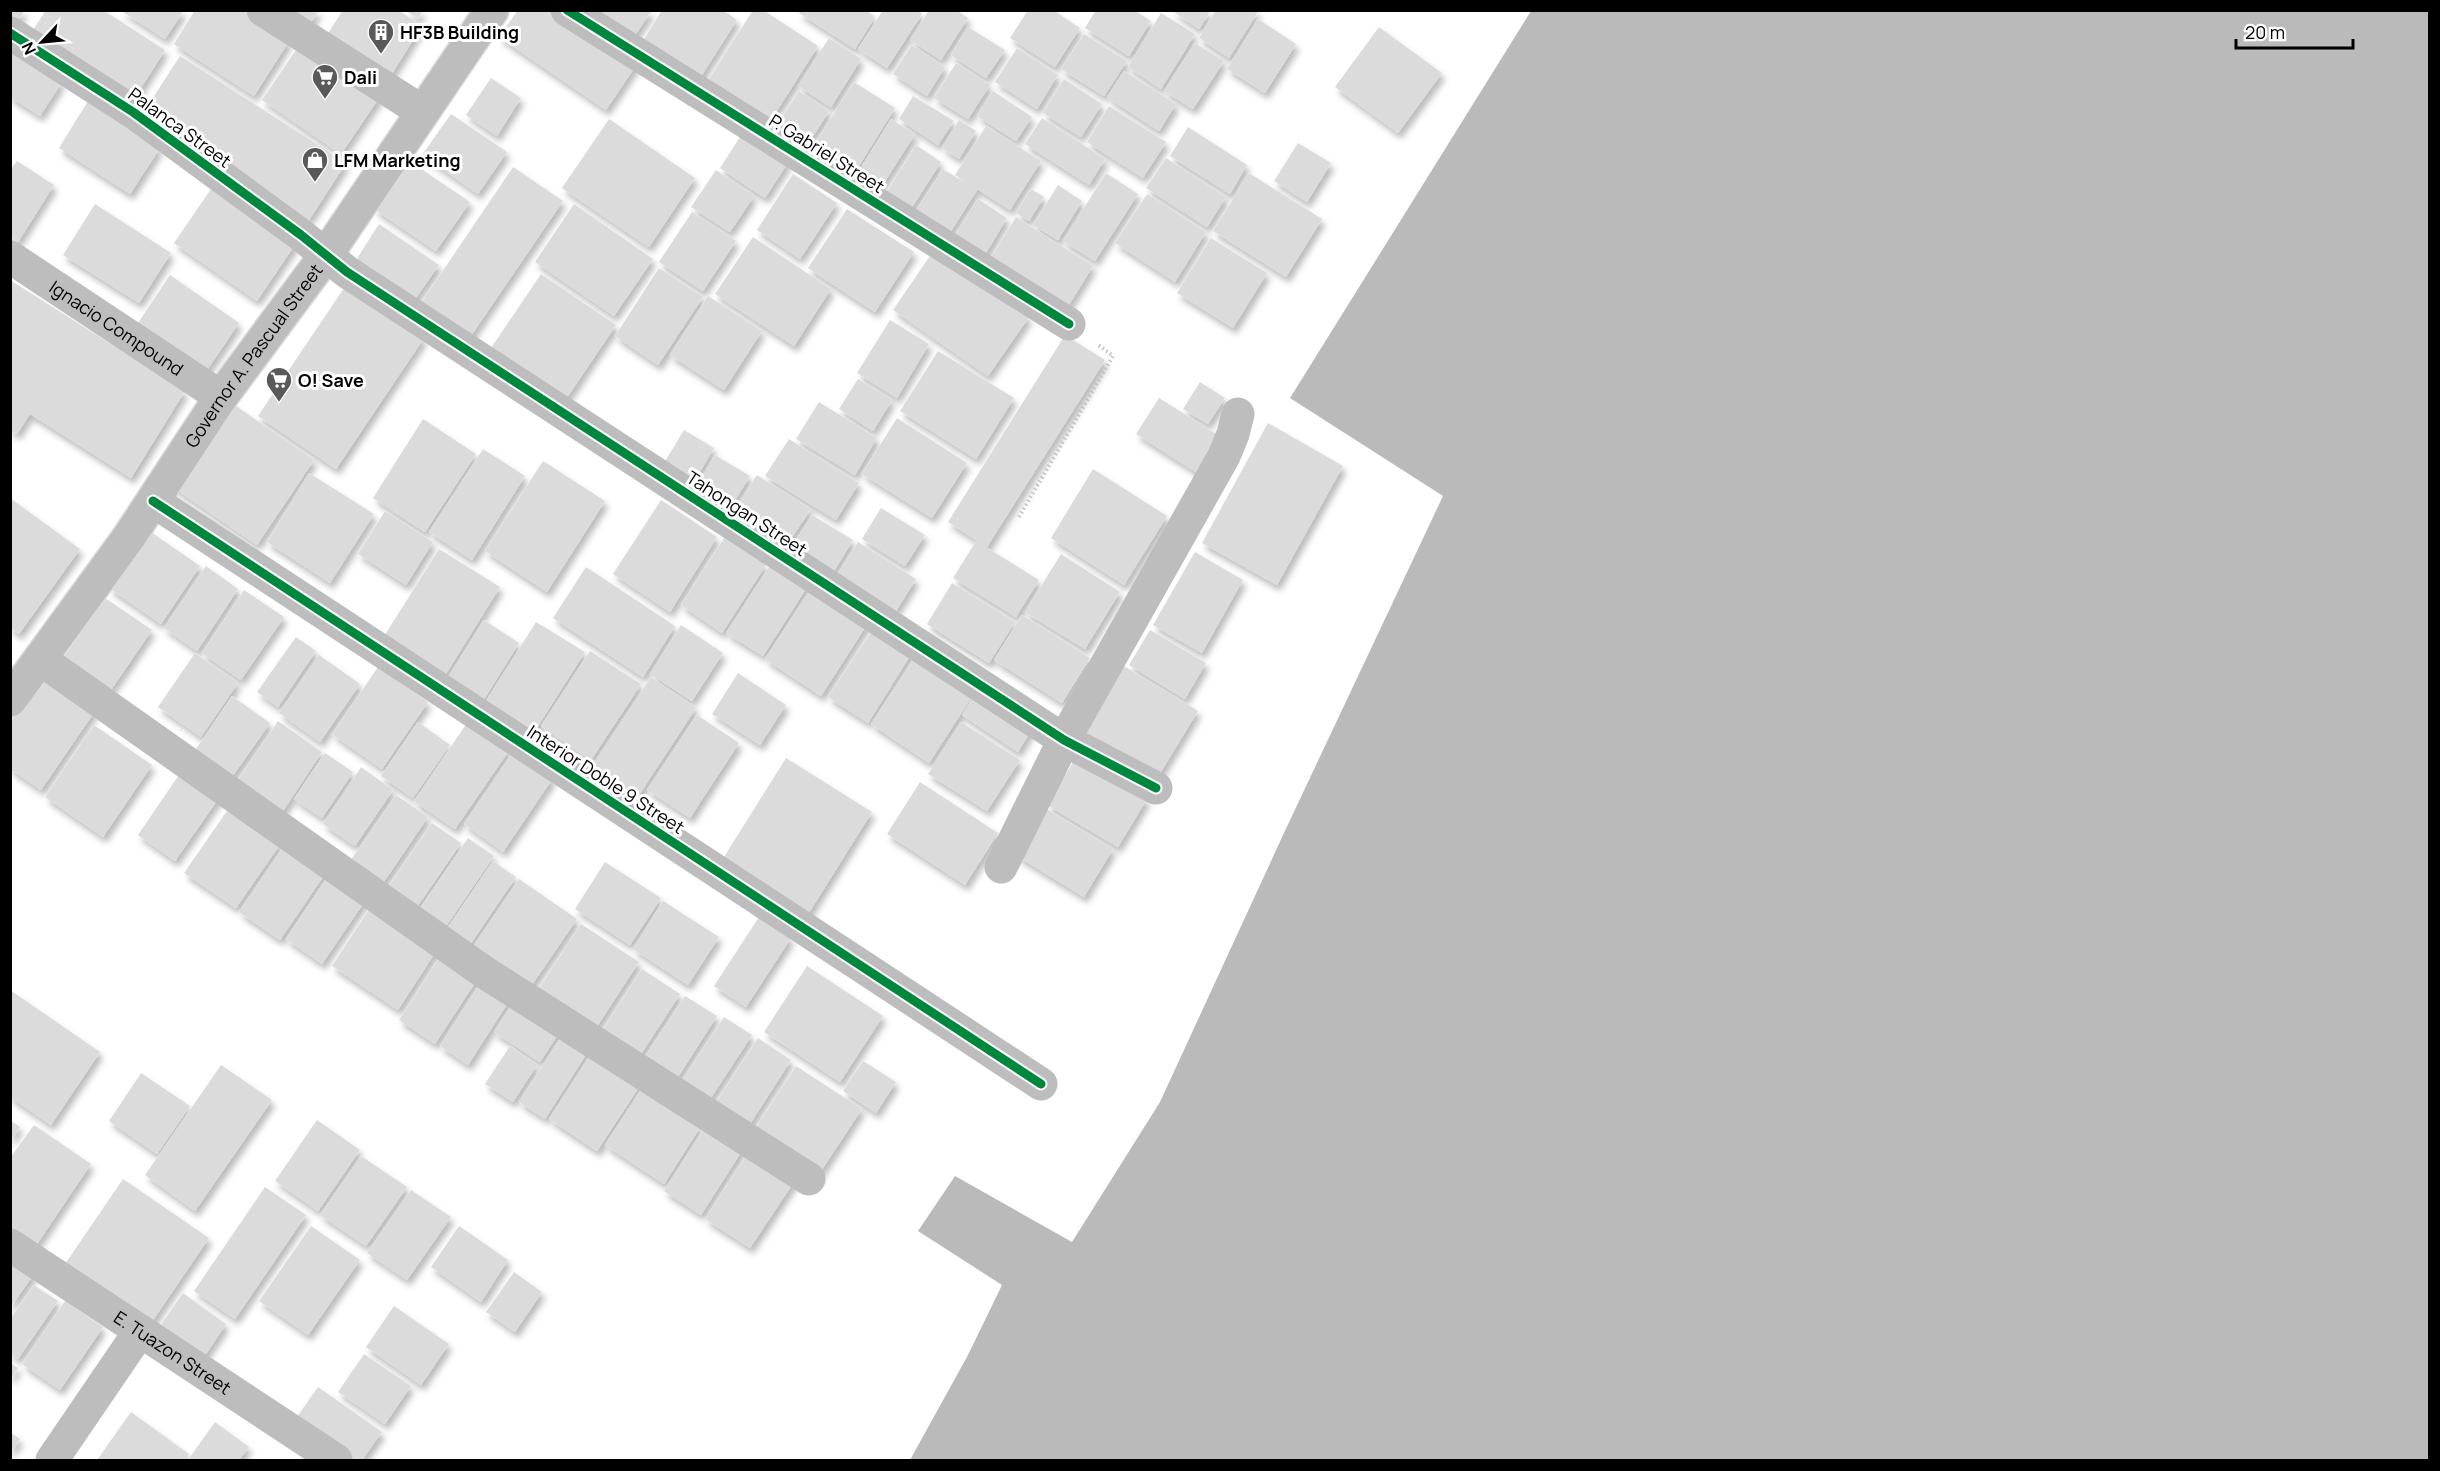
<svg xmlns="http://www.w3.org/2000/svg" width="2440" height="1471" font-family="Manrope,sans-serif">
	<style>
		.water { fill: #bababa }
		.building { fill: #dbdbdb; filter: url(#shadow) }
		.lines { fill: none; stroke-linecap: round; stroke-linejoin: round }
		.major-casing { stroke: #dbdbdb; stroke-width: 36 }
		.path { stroke: #c2c2c2; stroke-width: 4; stroke-dasharray: 1.5 3; stroke-linecap: butt }
		.minor { stroke: #bdbdbd; stroke-width: 33 }
		.major { stroke: #bdbdbd; stroke-width: 33 }
		.cycleway-casing { stroke: #fff; stroke-width: 13 }
		.cycleway { stroke: #00873e; stroke-width: 9 }
		.labels { text-anchor: middle; dominant-baseline: central; stroke-width: 6; stroke-linejoin: round; paint-order: stroke }
		.poi-label { font-size: 18px; font-weight: bold; fill: #000; stroke: #fff; text-anchor: start }
		.street-label { font-size: 18px; fill: #000; stroke: #fff }
	</style>
	<defs>
		<filter id="shadow"><feDropShadow dx="3.5" dy="6" stdDeviation="3" flood-color="#0004"/></filter>
	</defs>
	<rect width="100%" height="100%" fill="#fff"/>
	<path class="water" d="M1531,11H2429V1460H910L968,1355L1002,1285L918,1231L955,1176L1072,1242L1160,1102L1283,835L1443,496L1290,398Z"/>
	<path class="building" d="M10,10H25L12,30L10,29Z
		M46,10H103L165,50L129,107L26,41Z
		M120,10H184L165,39Z
		M195,10H242L289,41L254,96L174,44Z
		M279,10H319L307,29Z
		M343,10H398L422,26L391,75L327,35Z
		M405,10H423L418,19Z
		M518,10H560L639,61L606,110L499,37Z
		M588,10H652L631,41Z
		M662,10H723L737,20L700,78L643,41Z
		M753,10H763L818,46L768,125L705,85Z
		M800,10H866L875,17L855,49L799,13Z
		M883,10H917L922,14L887,68L858,49Z
		M929,10H956L968,18L941,60L910,40Z
		M1028,10H1053L1080,28L1055,67L1010,38Z
		M1096,10H1134L1151,21L1129,56L1085,28Z
		M1171,10H1211L1199,29Z
		M1216,10H1259L1229,58L1199,38Z
		M1161,13L1195,34L1161,89L1128,67Z
		M1258,19L1296,44L1265,93L1227,69Z
		M968,27L1005,50L986,78L951,55Z
		M1379,27L1442,73L1398,133L1335,87Z
		M1084,34L1127,61L1104,96L1061,69Z
		M829,38L861,59L831,107L798,86Z
		M302,41L381,95L341,154L262,100Z
		M1195,43L1224,61L1193,109L1164,91Z
		M912,45L945,67L927,96L893,74Z
		M1017,48L1058,75L1037,109L995,82Z
		M10,49L62,82L40,116L10,97Z
		M180,56L346,163L309,220L143,113Z
		M956,63L990,85L968,119L934,98Z
		M1124,71L1176,104L1159,131L1107,97Z
		M491,78L521,98L497,136L466,115Z
		M1064,79L1102,104L1081,137L1043,113Z
		M854,82L895,108L852,177L810,151Z
		M799,91L829,111L805,149L774,129Z
		M993,91L1032,117L1016,141L977,116Z
		M913,96L954,121L938,145L899,119Z
		M88,101L160,148L130,194L59,148Z
		M1109,106L1166,142L1143,178L1087,142Z
		M451,114L507,152L478,194L422,155Z
		M1042,118L1105,159L1089,185L1025,144Z
		M609,119L695,178L649,247L562,188Z
		M891,119L915,134L880,189L857,174Z
		M959,120L976,131L959,159L942,148Z
		M986,126L1041,161L1010,210L955,175Z
		M1188,127L1247,165L1230,194L1170,156Z
		M744,131L789,161L765,198L720,168Z
		M1298,143L1331,163L1307,202L1274,181Z
		M916,145L941,162L909,212L884,196Z
		M1166,158L1226,197L1207,227L1146,188Z
		M408,160L470,202L436,251L374,209Z
		M17,161L54,185L18,242L10,237V170Z
		M513,167L563,201L464,346L415,312Z
		M943,169L977,190L948,236L914,214Z
		M716,170L754,196L730,232L691,207Z
		M1106,173L1138,194L1095,261L1063,241Z
		M1249,173L1322,219L1286,277L1213,231Z
		M793,174L837,203L800,259L757,230Z
		M1058,185L1082,201L1058,240L1033,225Z
		M213,186L296,243L257,301L174,243Z
		M1031,189L1044,197L1029,221L1016,213Z
		M1147,194L1206,232L1175,282L1115,243Z
		M978,199L1007,218L983,258L953,238Z
		M95,204L171,253L139,303L63,255Z
		M574,204L653,259L614,316L535,262Z
		M847,209L914,252L875,312L808,268Z
		M692,212L736,241L703,291L659,262Z
		M1016,217L1093,266L1067,308L990,259Z
		M379,224L439,265L408,309L351,268Z
		M753,237L831,289L794,346L715,294Z
		M1211,238L1267,273L1233,328L1177,293Z
		M934,250L1029,317L988,376L893,310Z
		M659,268L703,297L658,365L615,336Z
		M541,274L616,325L562,405L487,354Z
		M170,275L239,323L203,376L134,329Z
		M10,280L185,391L131,478L30,414L17,434L10,430Z
		M346,285L424,338L336,469L258,416Z
		M708,296L762,331L724,390L670,355Z
		M890,320L929,344L897,398L857,373Z
		M1065,335L1105,360L987,547L948,522Z
		M938,351L1014,398L976,459L900,411Z
		M858,379L892,400L873,431L839,409Z
		M1200,382L1225,398L1208,424L1183,409Z
		M1159,398L1221,437L1199,474L1136,434Z
		M226,399L314,460L257,545L168,484Z
		M819,402L877,438L855,475L796,439Z
		M897,418L967,463L932,518L862,474Z
		M423,419L476,454L425,532L373,498Z
		M1268,423L1343,466L1277,585L1202,543Z
		M684,430L714,448L691,487L661,468Z
		M789,439L859,483L836,520L765,476Z
		M483,449L525,476L472,560L429,532Z
		M715,455L750,476L727,513L693,492Z
		M543,461L605,501L547,592L485,551Z
		M1093,469L1167,516L1124,585L1051,538Z
		M309,473L374,514L330,583L267,542Z
		M757,475L811,509L787,545L734,511Z
		M10,498L80,549L19,634L10,628Z
		M661,500L717,537L670,612L613,574Z
		M881,508L925,535L905,566L862,539Z
		M385,511L433,542L406,585L358,554Z
		M812,515L853,540L834,571L793,545Z
		M148,530L200,566L161,624L109,588Z
		M724,538L766,565L722,633L681,605Z
		M976,541L1039,580L1016,617L953,578Z
		M858,542L916,579L896,611L837,575Z
		M439,549L500,587L444,677L383,638Z
		M1195,552L1243,580L1202,653L1153,625Z
		M1061,554L1120,592L1085,649L1025,612Z
		M773,561L809,584L763,656L726,633Z
		M206,566L238,589L197,651L164,628Z
		M586,567L675,626L643,677L553,618Z
		M952,583L1015,622L989,663L927,624Z
		M812,587L868,623L821,696L765,659Z
		M244,590L284,617L241,680L202,653Z
		M105,598L152,630L111,690L64,657Z
		M1022,615L1090,658L1062,703L994,660Z
		M484,620L519,643L480,706L444,684Z
		M536,622L585,652L529,740L481,709Z
		M681,625L723,653L692,701L650,674Z
		M875,626L913,651L868,723L828,697Z
		M1150,630L1206,663L1185,699L1129,665Z
		M296,637L316,651L278,707L257,692Z
		M590,651L641,684L591,760L541,726Z
		M195,653L238,683L201,737L158,707Z
		M917,654L975,692L929,763L871,724Z
		M319,655L360,684L320,742L279,713Z
		M1124,666L1198,711L1156,780L1082,736Z
		M378,667L428,702L382,769L332,734Z
		M738,673L786,705L760,745L712,714Z
		M43,674L95,711L41,790L10,769V722Z
		M651,677L696,708L639,795L593,765Z
		M979,688L1035,724L1018,752L962,715Z
		M232,696L270,723L232,777L194,752Z
		M697,715L739,743L690,818L647,790Z
		M469,720L510,749L455,829L414,801Z
		M278,721L322,752L279,817L234,786Z
		M418,722L450,745L413,798L381,776Z
		M961,722L1020,760L987,811L928,774Z
		M94,725L152,765L103,837L45,797Z
		M514,751L553,778L503,852L464,824Z
		M325,753L353,772L322,818L294,799Z
		M1076,757L1147,799L1118,847L1047,805Z
		M786,758L872,812L805,919L719,865Z
		M185,766L223,792L175,861L138,835Z
		M361,767L393,790L355,846L323,824Z
		M920,782L998,833L965,885L887,834Z
		M396,795L428,817L381,886L348,864Z
		M229,808L281,843L236,908L184,873Z
		M1045,808L1113,849L1084,897L1017,856Z
		M432,823L461,843L417,907L389,886Z
		M468,838L494,856L440,935L414,917Z
		M288,840L329,868L280,940L239,912Z
		M493,861L516,877L467,949L444,933Z
		M605,862L661,898L630,945L575,909Z
		M334,867L371,892L322,964L286,939Z
		M519,879L577,919L525,995L468,954Z
		M663,901L719,937L688,985L633,949Z
		M374,902L440,945L398,1010L332,966Z
		M759,917L791,938L746,1007L714,986Z
		M581,924L639,962L596,1028L538,990Z
		M442,954L478,978L435,1044L399,1020Z
		M807,966L883,1016L840,1082L764,1032Z
		M642,969L680,994L636,1062L598,1037Z
		M482,980L511,998L468,1065L440,1046Z
		M10,990L100,1052L51,1125L10,1097Z
		M518,995L564,1025L540,1062L494,1032Z
		M685,996L717,1016L671,1088L638,1067Z
		M724,1017L752,1035L707,1104L679,1085Z
		M567,1028L592,1045L545,1119L519,1102Z
		M758,1038L791,1060L745,1132L711,1110Z
		M510,1046L537,1065L513,1102L485,1084Z
		M594,1049L643,1081L597,1151L549,1119Z
		M863,1061L896,1082L876,1113L843,1091Z
		M221,1065L272,1100L195,1211L145,1175Z
		M796,1066L862,1109L817,1177L751,1135Z
		M141,1073L190,1106L157,1154L109,1121Z
		M642,1088L701,1126L664,1184L605,1145Z
		M10,1120L20,1127L10,1141Z
		M317,1120L360,1150L318,1211L275,1181Z
		M708,1122L745,1146L701,1215L664,1191Z
		M34,1125L91,1164L33,1250L10,1234V1158Z
		M751,1148L796,1179L750,1248L705,1219Z
		M361,1156L407,1187L366,1246L320,1215Z
		M123,1179L209,1238L149,1326L63,1267Z
		M265,1187L306,1215L235,1319L194,1291Z
		M411,1190L451,1217L407,1280L367,1253Z
		M311,1226L360,1260L308,1335L259,1301Z
		M459,1226L508,1260L481,1302L431,1267Z
		M10,1258L34,1274L10,1308Z
		M514,1272L542,1292L515,1332L486,1312Z
		M34,1285L58,1301L18,1359L10,1353V1319Z
		M183,1293L226,1324L200,1363L155,1333Z
		M65,1301L103,1327L60,1390L22,1364Z
		M394,1306L449,1344L421,1385L366,1347Z
		M364,1354L411,1386L385,1424L338,1392Z
		M10,1363L18,1368L10,1380Z
		M318,1387L382,1432L362,1460H345L292,1424Z
		M131,1412L189,1454L185,1460H97Z
		M215,1422L249,1447L239,1460H188Z
		M10,1432L20,1439L10,1453Z"/>
	<g class="lines">
		<g class="major-casing">
			<g id="major">
				<path id="s3" d="M10,700L129,537L221,397L326,255L492,10"/>
			</g>
		</g>
		<path class="path" d="M1019,517L1113,356L1097,344"/>
		<g class="minor">
			<path d="M263,10L423,112"/>
			<path d="M567,10L1069,324"/>
			<path d="M10,33L133,112L301,235L347,272L1064,740L1156,788"/>
			<path id="s1" d="M10,257L221,397"/>
			<path d="M153,501L1041,1084"/>
			<path d="M40,659L484,972L809,1179"/>
			<path d="M1001,867L1064,740L1224,456L1233,434L1238,414"/>
			<path id="s2" d="M10,1245L336,1460"/>
			<path d="M52,1460L140,1331"/>
		</g>
		<use href="#major" class="major"/>
		<g class="cycleway-casing">
			<path id="cycleway" d="M567,10L1069,324
				M10,33L133,112L301,235L347,272L1064,740L1156,788
				M153,501L1041,1084"/>
		</g>
		<use href="#cycleway" class="cycleway"/>
	</g>
	<defs>
		<g id="building-pin" transform="scale(1.35)"><path d="M0 17L-7.5 6A9.5 9.5 0 1 1 7.5 6Z" fill="#595959" stroke="#fff"/><path d="M-4-6H4V6H1V3H-1V6H-4ZM-2.5-4.3h1.7v1.8h-1.7ZM.8-4.3h1.7v1.8H.8ZM-2.5-1h1.7V.8h-1.7ZM.8-1h1.7V.8H.8Z" fill="#fff"/></g>
		<g id="supermarket-pin" transform="scale(1.35)"><path d="M0 17L-7.5 6A9.5 9.5 0 1 1 7.5 6Z" fill="#595959" stroke="#fff"/><path d="M-6-5.5h2.5l.6 2H6L4.5 2H-2.5L-4.4-4H-6ZM-1.5 3.2a1.3 1.3 0 1 0 .1 0ZM3 3.2a1.3 1.3 0 1 0 .1 0Z" fill="#fff"/></g>
		<g id="shop-pin" transform="scale(1.35)"><path d="M0 17L-7.5 6A9.5 9.5 0 1 1 7.5 6Z" fill="#595959" stroke="#fff"/><path d="M-5-2.5h2.3a2.7 3.5 0 0 1 5.4 0H5L5.5 6h-11ZM-1.5-2.5h3a1.5 2.3 0 0 0-3 0Z" fill="#fff"/></g>
	</defs>
	<g fill-rule="evenodd">
		<use href="#building-pin" x="381" y="32"/>
		<use href="#supermarket-pin" x="325" y="77"/>
		<use href="#shop-pin" x="315" y="160"/>
		<use href="#supermarket-pin" x="279" y="380"/>
	</g>
	<g class="labels">
		<g class="poi-label">
			<text x="400" y="32">HF3B Building</text>
			<text x="344" y="77">Dali</text>
			<text x="334" y="160">LFM Marketing</text>
			<text x="298" y="380">O! Save</text>
		</g>
		<g class="street-label">
			<text transform="translate(180 127) rotate(36)">Palanca Street</text>
			<text transform="translate(827 153) rotate(32)">P. Gabriel Street</text>
			<text stroke="none"><textPath href="#s1" startOffset="128">Ignacio Compound</textPath></text>
			<text stroke="none"><textPath href="#s3" startOffset="422">Governor A. Pascual Street</textPath></text>
			<text transform="translate(747 513) rotate(33)">Tahongan Street</text>
			<text transform="translate(606 779) rotate(33)">Interior Doble 9 Street</text>
			<text stroke="none"><textPath href="#s2" startOffset="195">E. Tuazon Street</textPath></text>
		</g>
	</g>
	<rect width="2440" height="1471" fill="none" stroke="#000000" stroke-width="24"/>
	<g transform="translate(42 42) rotate(244)" stroke="#ffffff" stroke-width="4.5" paint-order="stroke">
	<path d="M0-4.5L10 22L0 15L-10 22Z" fill="#000000"/>
	<text y="-9" font-size="16" font-weight="bold" text-anchor="middle" fill="#000000">N</text>
	</g>
	<path d="M2236 39v9h117v-9" fill="none" stroke="#000000" stroke-width="3"/>
	<text x="2245" y="39" font-size="18" fill="#000000" stroke="#ffffff" stroke-width="4.5" paint-order="stroke">20 m</text>
</svg>
